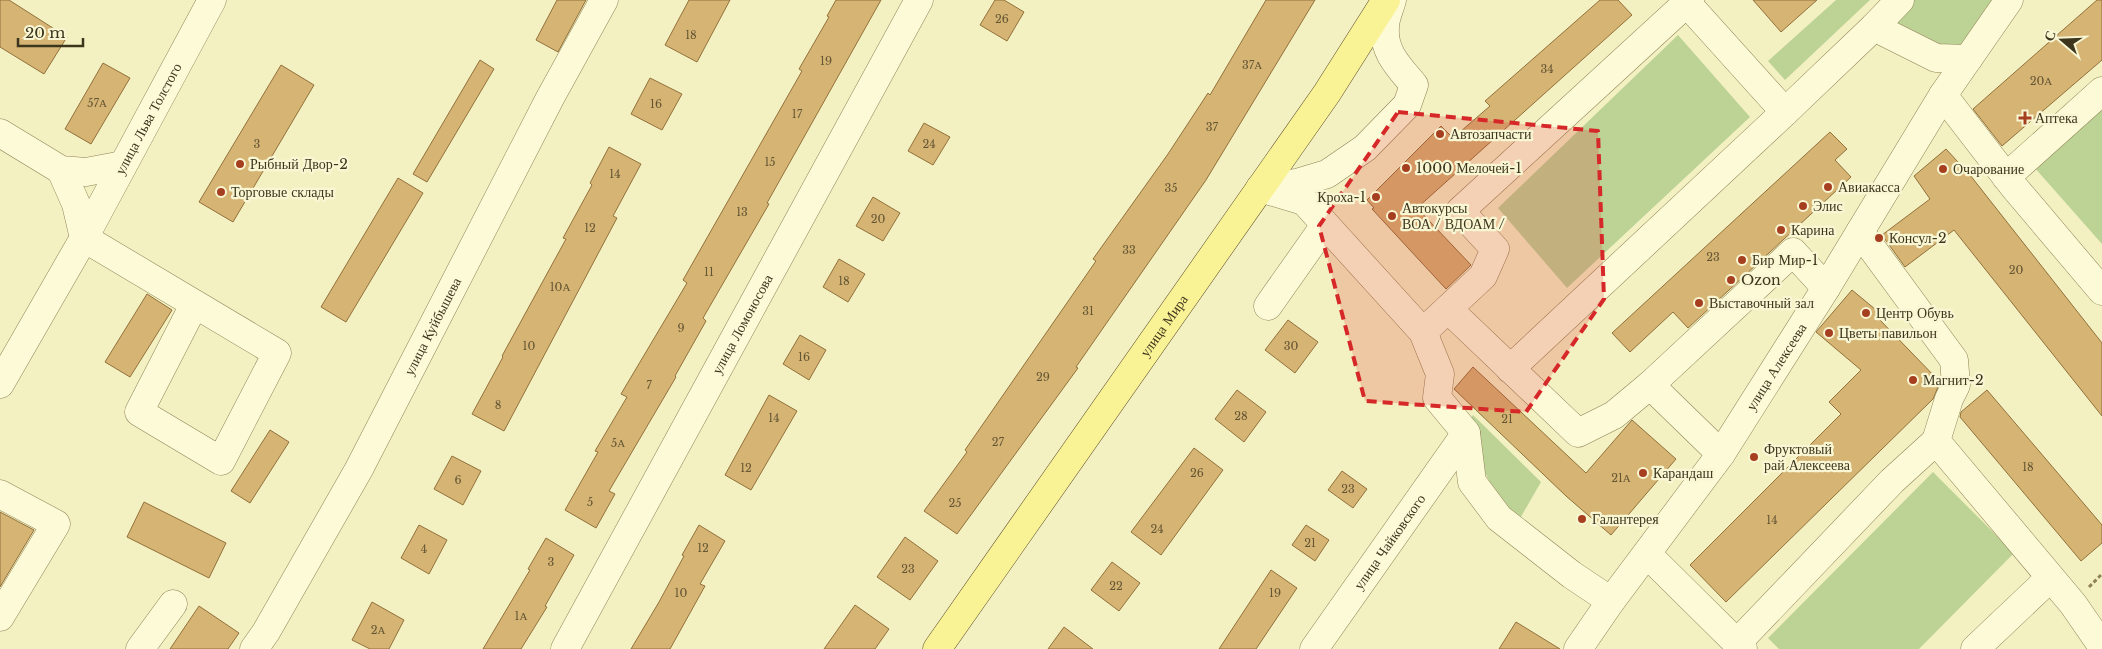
<svg xmlns="http://www.w3.org/2000/svg" width="2102" height="649" font-family="'Libre Baskerville',serif">
	<style>
		.green { fill: #bdd395 }
		.building { fill: #d5b474; stroke: #92713a }
		.lines { fill: none; stroke-linecap: round; stroke-linejoin: round }
		.minor-casing { stroke: #908357; stroke-width: 29 }
		.major-casing { stroke: #5d4e2b; stroke-width: 29 }
		.path { stroke: #908357; stroke-width: 3; stroke-dasharray: 4 2.5; stroke-linecap: butt }
		.minor { stroke: #fcfad7; stroke-width: 28 }
		.major { stroke: #faf396; stroke-width: 28 }
		.marked { fill: #d62828; fill-opacity: 0.2; stroke: #d62828; stroke-width: 4; stroke-dasharray: 10 6; stroke-linejoin: round }
		.poi-dot { fill: #a63f20; stroke: #f9f7d3; stroke-width: 2 }
		.labels { text-anchor: middle; dominant-baseline: central; stroke-width: 4.5; stroke-linejoin: round; paint-order: stroke }
		.number-label { font-size: 11px; fill: #645533 }
		.poi-label { font-size: 14px; fill: #3e351d; stroke: #f9f7d3; text-anchor: start }
		.street-label { font-size: 14px; fill: #3e351d; stroke: #f9f7d3 }
	</style>
	<rect width="100%" height="100%" fill="#f3f0c2"/>
	<path class="green" d="M1836,0H1870L1785,80L1768,61Z
		M1912,0H1999L1963,50L1938,51L1888,26Z
		M1678,35L1750,117L1567,288L1498,208Z
		M2102,107V244L2034,167Z
		M1473,415L1541,482L1518,522L1501,504L1475,453L1469,421Z
		M1933,472L2014,553L1919,649H1779L1768,638Z"/>
	<path class="building" d="M0,0H9L67,37L44,74L0,47Z
		M557,0H586L558,52L536,40Z
		M689,0H730L697,62L665,45Z
		M836,0H881L767,203L769,204L703,318L706,321L675,376L676,377L609,491L615,494L596,528L565,510L598,452L595,451L627,397L621,394L687,283L683,280L802,71L799,69L829,17L827,16Z
		M995,0H1004L1024,12L1007,41L980,25Z
		M1266,0H1315L1206,180L1076,367L1078,368L957,534L924,511L967,452L965,450L1096,261L1093,259L1168,154L1208,93L1210,95Z
		M1600,0H1618L1632,15L1417,208L1471,265L1446,289L1372,209L1374,208L1367,200L1441,126L1453,138L1490,106L1485,101Z
		M1753,0H1817L1781,32Z
		M2097,0H2102V60L2002,146L1973,109Z
		M480,60L494,69L427,182L413,174Z
		M103,63L130,78L91,144L65,129Z
		M281,65L314,85L233,222L199,202Z
		M650,78L682,94L662,130L631,114Z
		M924,123L950,137L933,165L908,151Z
		M1830,132L1847,149L1835,160L1851,177L1688,328L1673,312L1630,352L1612,333Z
		M609,147L641,164L613,216L617,218L504,431L472,414L503,357L502,356L566,239L563,238L592,185L590,183Z
		M1946,149L1970,175L2102,343V416L1954,230L1905,267L1882,235L1930,199L1914,176Z
		M398,178L423,193L346,322L321,307Z
		M873,197L900,213L883,241L856,226Z
		M839,259L865,274L848,302L823,287Z
		M1852,290L1881,314L1878,318L1940,382L1933,399L1726,602L1690,565L1841,414L1829,402L1861,370L1816,332Z
		M147,294L172,310L130,377L105,362Z
		M1288,320L1318,342L1295,373L1265,350Z
		M800,335L826,350L809,380L783,364Z
		M1473,367L1586,473L1632,420L1676,459L1611,535L1566,496L1454,389Z
		M1237,390L1266,412L1244,442L1215,419Z
		M1987,390L2102,525V543L2081,561L1960,417L1961,412Z
		M769,395L797,411L751,490L725,475Z
		M270,430L289,442L250,503L231,491Z
		M1194,448L1223,470L1161,555L1131,532Z
		M452,456L481,471L463,505L434,489Z
		M1342,471L1367,489L1353,508L1328,490Z
		M144,502L226,543L209,578L127,537Z
		M0,512L34,530L0,587Z
		M419,525L447,540L429,574L401,558Z
		M699,525L725,541L700,584L705,586L670,649H631L659,602L684,556L682,555Z
		M1306,525L1329,540L1315,561L1292,545Z
		M905,537L938,561L910,600L877,577Z
		M546,538L574,555L545,606L547,607L521,649H483L530,570L528,569Z
		M1112,562L1140,583L1119,611L1091,590Z
		M1271,570L1297,588L1256,649H1219Z
		M372,602L404,620L389,649H370L352,640Z
		M855,605L889,629L875,649H824Z
		M199,606L239,633L228,649H170Z
		M1516,622L1560,649H1499Z
		M1064,627L1093,649H1048Z"/>
	<g class="lines">
		<g class="minor-casing">
			<g id="minor">
				<path d="M1684,0L1785,112"/>
				<path d="M1874,27L1936,58L1968,59"/>
				<path d="M1943,95L2014,187L2102,291"/>
				<path d="M0,133L61,170L86,172L123,165"/>
				<path d="M61,170L76,204L84,238"/>
				<path d="M2006,177L2102,91"/>
				<path d="M1266,187L1297,183L1327,174L1365,148L1407,105L1414,85C1399,67 1383,52 1385,27C1385,18 1390,8 1392,0"/>
				<path d="M1260,188L1304,201L1423,332L1440,374L1437,398L1466,433L1472,482L1499,518L1572,575L1611,601"/>
				<path d="M1860,232L1954,360L1956,385L1949,399L1936,441L2073,604L2102,646"/>
				<path d="M84,238L277,353L221,461L139,412L194,305"/>
				<path d="M1268,306L1325,225"/>
				<path d="M1448,309L1578,433L1614,415L1650,385L1721,454"/>
				<path d="M1423,332L1483,276L1495,249L1460,211L1690,0"/>
				<path d="M1510,369L1785,112L1874,27L1900,0"/>
				<path id="s1" d="M0,384L84,238L212,0"/>
				<path d="M1650,385L1793,252L1826,288"/>
				<path d="M0,494L56,524L0,617"/>
				<path d="M1647,554L1743,649"/>
				<path d="M1737,643L1892,481L1936,441"/>
				<path d="M140,649L173,604"/>
				<path id="s2" d="M254,649L266,632L359,469L550,98L604,0"/>
				<path id="s3" d="M565,649L919,0"/>
				<path id="s4" d="M1314,649L1466,433"/>
				<path id="s5" d="M1578,649L1611,601L1721,454L1826,288L1943,95L2009,0"/>
				<path d="M1975,649L2050,578"/>
			</g>
		</g>
		<g class="major-casing">
			<g id="major">
				<path id="s6" d="M937,649L1327,93L1386,0"/>
			</g>
		</g>
		<path class="path" d="M2089,587L2102,574"/>
		<use href="#minor" class="minor"/>
		<use href="#major" class="major"/>
	</g>
	<path class="marked" d="M1398,112L1598,131L1604,299L1526,412L1365,401L1319,226Z"/>
	<g class="poi-dot">
		<path d="M2022.5 110.5h5v5h5v5h-5v5h-5v-5h-5v-5h5z"/>
		<circle cx="1440" cy="134" r="5"/>
		<circle cx="240" cy="164" r="5"/>
		<circle cx="1406" cy="168" r="5"/>
		<circle cx="1943" cy="169" r="5"/>
		<circle cx="1828" cy="187" r="5"/>
		<circle cx="221" cy="192" r="5"/>
		<circle cx="1376" cy="197" r="5"/>
		<circle cx="1803" cy="206" r="5"/>
		<circle cx="1392" cy="216" r="5"/>
		<circle cx="1781" cy="230" r="5"/>
		<circle cx="1879" cy="238" r="5"/>
		<circle cx="1742" cy="260" r="5"/>
		<circle cx="1731" cy="280" r="5"/>
		<circle cx="1699" cy="303" r="5"/>
		<circle cx="1866" cy="313" r="5"/>
		<circle cx="1829" cy="333" r="5"/>
		<circle cx="1913" cy="380" r="5"/>
		<circle cx="1754" cy="457" r="5"/>
		<circle cx="1643" cy="473" r="5"/>
		<circle cx="1582" cy="519" r="5"/>
	</g>
	<g class="labels">
		<g class="number-label">
			<text x="1002" y="19">26</text>
			<text x="691" y="35">18</text>
			<text x="826" y="61">19</text>
			<text x="1252" y="65">37А</text>
			<text x="1547" y="69">34</text>
			<text x="2041" y="81">20А</text>
			<text x="97" y="103">57А</text>
			<text x="656" y="104">16</text>
			<text x="797" y="114">17</text>
			<text x="1212" y="127">37</text>
			<text x="257" y="144">3</text>
			<text x="929" y="144">24</text>
			<text x="770" y="162">15</text>
			<text x="615" y="174">14</text>
			<text x="1171" y="188">35</text>
			<text x="742" y="212">13</text>
			<text x="878" y="219">20</text>
			<text x="590" y="228">12</text>
			<text x="1129" y="250">33</text>
			<text x="1713" y="257">23</text>
			<text x="2016" y="270">20</text>
			<text x="709" y="272">11</text>
			<text x="844" y="281">18</text>
			<text x="560" y="287">10А</text>
			<text x="1088" y="311">31</text>
			<text x="681" y="328">9</text>
			<text x="529" y="346">10</text>
			<text x="1291" y="346">30</text>
			<text x="804" y="357">16</text>
			<text x="1043" y="377">29</text>
			<text x="649" y="385">7</text>
			<text x="498" y="405">8</text>
			<text x="1241" y="416">28</text>
			<text x="774" y="418">14</text>
			<text x="1507" y="419">21</text>
			<text x="998" y="442">27</text>
			<text x="618" y="443">5А</text>
			<text x="2028" y="467">18</text>
			<text x="746" y="468">12</text>
			<text x="1197" y="473">26</text>
			<text x="1621" y="478">21А</text>
			<text x="458" y="480">6</text>
			<text x="1348" y="489">23</text>
			<text x="590" y="502">5</text>
			<text x="955" y="503">25</text>
			<text x="1772" y="520">14</text>
			<text x="1157" y="529">24</text>
			<text x="1310" y="543">21</text>
			<text x="703" y="548">12</text>
			<text x="424" y="549">4</text>
			<text x="551" y="562">3</text>
			<text x="908" y="569">23</text>
			<text x="1116" y="586">22</text>
			<text x="681" y="593">10</text>
			<text x="1275" y="593">19</text>
			<text x="521" y="616">1А</text>
			<text x="378" y="630">2А</text>
		</g>
		<g class="poi-label">
			<text x="2035" y="118">Аптека</text>
			<text x="1450" y="134">Автозапчасти</text>
			<text x="250" y="164">Рыбный Двор-2</text>
			<text x="1416" y="168">1000 Мелочей-1</text>
			<text x="1953" y="169">Очарование</text>
			<text x="1838" y="187">Авиакасса</text>
			<text x="231" y="192">Торговые склады</text>
			<text x="1366" y="197" text-anchor="end">Кроха-1</text>
			<text x="1813" y="206">Элис</text>
			<text x="1402" y="208">Автокурсы<tspan x="1402" dy="16">ВОА / ВДОАМ /</tspan></text>
			<text x="1791" y="230">Карина</text>
			<text x="1889" y="238">Консул-2</text>
			<text x="1752" y="260">Бир Мир-1</text>
			<text x="1741" y="280">Ozon</text>
			<text x="1709" y="303">Выставочный зал</text>
			<text x="1876" y="313">Центр Обувь</text>
			<text x="1839" y="333">Цветы павильон</text>
			<text x="1923" y="380">Магнит-2</text>
			<text x="1764" y="449">Фруктовый<tspan x="1764" dy="16">рай Алексеева</tspan></text>
			<text x="1653" y="473">Карандаш</text>
			<text x="1592" y="519">Галантерея</text>
		</g>
		<g class="street-label">
			<text stroke="none"><textPath href="#s1" startOffset="304">улица Льва Толстого</textPath></text>
			<text stroke="none"><textPath href="#s3" startOffset="370">улица Ломоносова</textPath></text>
			<text stroke="none"><textPath href="#s6" startOffset="395">улица Мира</textPath></text>
			<text stroke="none"><textPath href="#s2" startOffset="369">улица Куйбышева</textPath></text>
			<text stroke="none"><textPath href="#s5" startOffset="345">улица Алексеева</textPath></text>
			<text stroke="none"><textPath href="#s4" startOffset="131">улица Чайковского</textPath></text>
		</g>
	</g>
	<g transform="translate(2062 40) rotate(289)" stroke="#f9f7d3" stroke-width="4" paint-order="stroke">
	<path d="M0-4L9 19L0 12L-9 19Z" fill="#3e351d"/>
	<text y="-8" font-size="14" font-weight="bold" text-anchor="middle" fill="#3e351d">С</text>
	</g>
	<path d="M18 38v8h65v-8" fill="none" stroke="#3e351d" stroke-width="2.5"/>
	<text x="25" y="38" font-size="15" fill="#3e351d" stroke="#f9f7d3" stroke-width="4" paint-order="stroke">20 m</text>
</svg>
